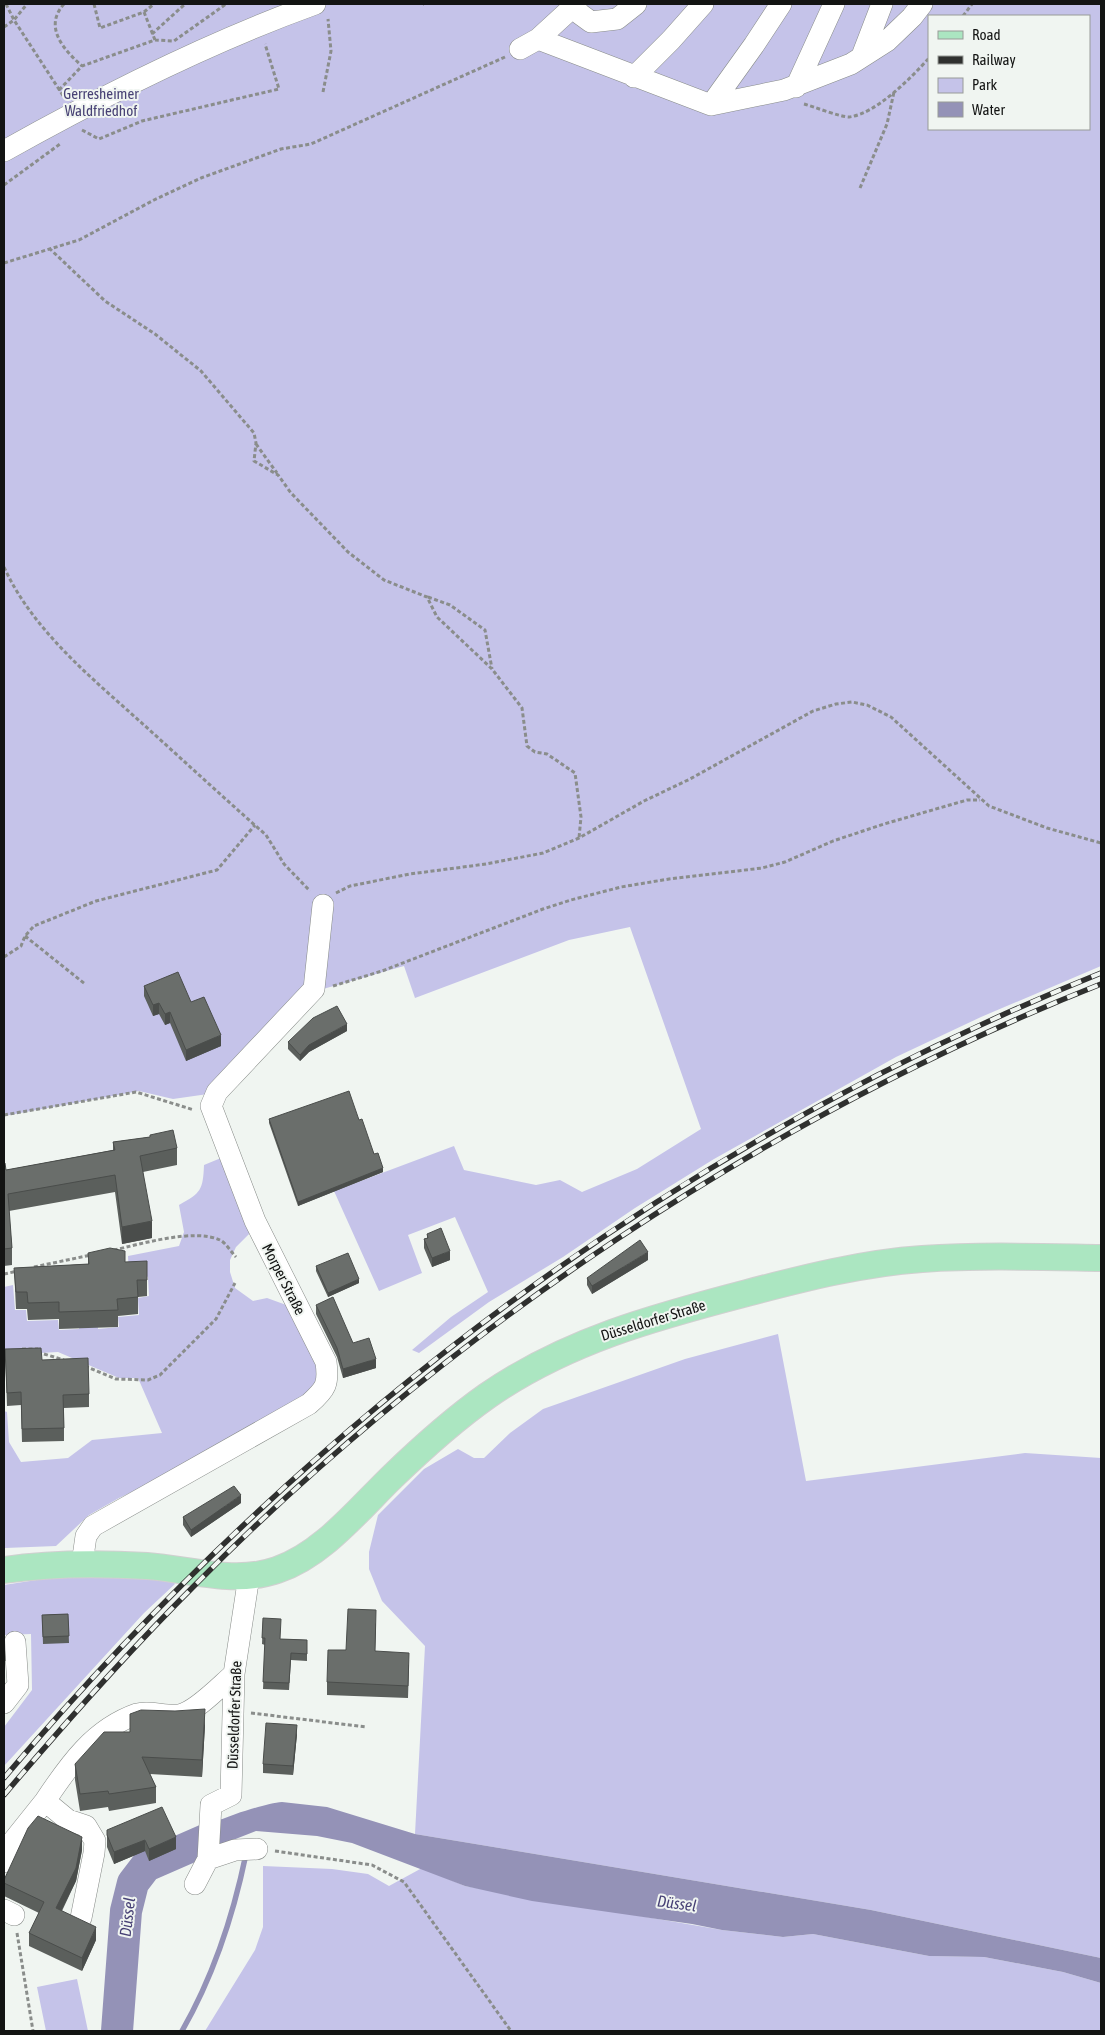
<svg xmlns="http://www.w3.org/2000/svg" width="1105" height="2035" font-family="'Asap Condensed',sans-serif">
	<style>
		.green { fill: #c5c3e9; fill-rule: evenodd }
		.water { fill: #9492b7 }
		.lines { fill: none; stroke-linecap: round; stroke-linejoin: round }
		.stream { stroke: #9492b7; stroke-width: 5.5 }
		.river { stroke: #9492b7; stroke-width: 32 }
		.minor-casing { stroke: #888c89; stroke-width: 22 }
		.major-casing { stroke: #d0d0d0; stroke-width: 28 }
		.path { stroke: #8a8d8b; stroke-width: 3; stroke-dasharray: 4 2.5; stroke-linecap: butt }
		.minor { stroke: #fff; stroke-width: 21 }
		.major { stroke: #abe6c1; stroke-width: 26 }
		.rail-casing { stroke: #2f302f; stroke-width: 5.5 }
		.rail { stroke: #f0f5f1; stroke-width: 4; stroke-dasharray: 11; stroke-linecap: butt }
		.wall { fill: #5b5f5c }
		.shaded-wall { fill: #4a4d4b }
		.building { fill: #6a6e6b; stroke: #4a4d4b }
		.labels { text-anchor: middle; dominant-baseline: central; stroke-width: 4; stroke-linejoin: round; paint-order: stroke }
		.park-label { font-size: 15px; fill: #484275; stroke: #f0f5f1 }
		.street-label { font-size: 15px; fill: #131413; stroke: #f0f5f1 }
		.water-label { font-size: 16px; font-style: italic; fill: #474175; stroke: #f0f5f1 }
	</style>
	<rect width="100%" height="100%" fill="#f0f5f1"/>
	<path class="green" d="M4,4H1101V966L981,1017L896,1057L714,1159L635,1208L563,1257L489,1302L419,1353L412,1350L451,1317L488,1292L455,1217L408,1235L422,1273L379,1291L334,1191L454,1146L464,1170L536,1185L560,1180L582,1192L637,1169L701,1129L630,927L569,940L415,998L404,966L316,991L313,989L215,1093L173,1099L139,1091L4,1116ZM929,16H1089V129H929Z
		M221,1158L251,1232L236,1247L230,1260V1272L235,1288L253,1301L267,1298L289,1306L320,1370L313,1390L198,1461L119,1498L89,1515L56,1546L5,1548L4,1411L7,1412L9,1442L21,1462L68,1458L92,1440L162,1433L138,1378H119L58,1352L4,1355V1287L13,1285L15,1310H26L27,1321L58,1320L59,1330L79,1329V1319L98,1318V1329L119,1327L118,1317L139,1315L138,1298L149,1296L148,1277L145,1275H129L128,1256L179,1246L184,1232L179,1205C201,1193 203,1190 204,1165Z
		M778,1334L806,1481L1025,1453L1101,1458V1958L871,1910L415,1834L425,1646L382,1601L369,1569V1552L378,1515L424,1469L458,1449L474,1458H484L510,1433L543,1409L685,1359Z
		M88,1572L168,1575L175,1584L144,1613L4,1766V1727L32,1690L31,1634L4,1635V1585Z
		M263,1866L332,1869L368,1874L389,1886L422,1868L465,1886L722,1930L783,1937L813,1934L929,1956L984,1957L1063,1972L1101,1983V2031H205L255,1950L263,1927Z
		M77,1979L88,2031H46L37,1987Z"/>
	<path class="water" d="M282,1802L327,1807L415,1834L871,1910L1101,1958V1983L1063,1972L984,1957L929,1956L813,1934L783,1937L722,1930L692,1924L532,1901L465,1886L352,1843L317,1836L256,1831L210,1849L178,1857L175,1853C177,1849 179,1842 183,1839C200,1825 259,1804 282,1802Z"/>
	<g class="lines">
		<path class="stream" d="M182,2031C214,1975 233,1917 246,1854"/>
		<path class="river" d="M117,2031L126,1911L133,1883L146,1866L217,1835"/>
		<g class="minor-casing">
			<path id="minor" d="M572,4L580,14L591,22L617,19L636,4
				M573,7L538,39L711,105L784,90L851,64L887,41L912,17L922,4
				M520,49L538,39
				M862,56L882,4
				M634,77L671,40L703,4
				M796,87L834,4
				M711,105L754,45L781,4
				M4,151C104,95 207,43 315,4
				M82,1564L86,1536L93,1526L309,1404C326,1389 329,1384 326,1362L255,1221L211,1106L217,1092L314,989L323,905
				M4,1703L18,1685L15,1642
				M208,1859L235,1850L257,1849
				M4,1862L13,1841L45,1801
				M195,1884L208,1859L211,1805L231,1795L234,1674L249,1576
				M4,1910L14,1915
				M81,1918L94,1853L95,1841L86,1826L68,1820L45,1801C69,1765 94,1729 137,1714C150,1710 165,1717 179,1715C196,1712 220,1686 234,1674"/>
		</g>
		<g class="major-casing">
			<path id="major" d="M4,1570C52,1563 98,1563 147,1566C190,1569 234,1585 277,1570C322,1555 358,1510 392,1477C422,1448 453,1420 487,1396C566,1341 655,1317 747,1293C804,1278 863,1263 922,1259C982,1255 1042,1257 1101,1258"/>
		</g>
		<path class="path" d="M6,4L14,20L64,97
			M64,4C43,27 64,50 82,66
			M94,4L100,28L144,12L154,4
			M423,4H424
			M144,12L155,40
			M963,16L972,4
			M4,27L14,20L27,4
			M152,34L185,4
			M59,90L82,66L155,40L174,41L226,4
			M323,92L331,51L328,19
			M804,104C815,107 840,117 849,117C876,114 912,77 929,58
			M82,130L99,139L142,121L279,89L265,44
			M4,185L60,144
			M860,188L887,124L894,92
			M49,248L105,301L155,334L201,371L254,433L256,443L254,461L278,475L291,493L348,552L384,580L427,597L437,617L492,669L522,708L527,746L535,752L547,754L575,773L581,817L579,838
			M4,263L79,240L154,200L201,178L281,149L311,144L505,57
			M256,444L277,473
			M4,567C33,631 93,679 144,725C185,762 225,799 266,835L284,864L310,891
			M428,597L450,605L485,630L492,669
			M336,893L350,886L410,874L486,864L543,853L579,838L644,801L690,779L813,711L836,704L852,702L867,705L891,717L989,806L1047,828L1101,843
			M25,936L85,984
			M4,957L21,946L25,936L34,926L96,901L217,870L255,825
			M333,986L382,971L543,909L571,900L621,887L669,879L762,868L785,862L833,841L884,824L967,800H980
			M4,1115L136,1092L194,1110
			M114,1250C141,1244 194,1228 220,1240C226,1243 231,1252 236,1257
			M34,1267L91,1255
			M4,1274L18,1271
			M22,1349H38
			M44,1354L64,1360
			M85,1366L116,1379L148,1380L160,1375L216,1319L235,1283
			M251,1713L366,1727
			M275,1851L372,1865L404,1882L511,2031
			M17,1933L33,2031"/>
		<use href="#minor" class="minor"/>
		<use href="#major" class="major"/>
		<g class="rail-casing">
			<path id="rail" d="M4,1778C306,1422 667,1148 1101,973
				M4,1795C65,1723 128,1652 195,1585C445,1332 770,1115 1101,984"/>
		</g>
		<use href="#rail" class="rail"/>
	</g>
	<path class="wall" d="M144,986L191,1002L221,1046L186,1061L170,1023L165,1025L159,1014L153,1016L144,996Z
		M347,1031L309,1052L300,1061L288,1049V1042Z
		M269,1119L359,1120L374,1154L383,1172L298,1206L269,1123Z
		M150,1137L177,1148V1165L143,1172L152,1238L122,1244L115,1192L9,1211L12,1248V1265L4,1266V1163L6,1170L113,1150V1142Z
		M427,1234L450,1260L432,1267L424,1248V1239L427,1238Z
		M88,1253L125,1262L147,1280V1296L138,1297V1314L118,1316V1327L59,1329V1319L28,1320L27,1309H16L14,1268L88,1264Z
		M648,1260L592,1294L587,1285V1278Z
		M316,1266L359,1283L328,1297L316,1271Z
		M316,1305L353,1343L376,1368L343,1378L337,1357L316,1314Z
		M5,1349L42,1360L89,1394V1407L64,1408V1441L22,1442L21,1405L7,1406Z
		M241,1503L191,1537L183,1525V1517Z
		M68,1614L69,1643L43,1644L42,1615Z
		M263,1618L280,1639L307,1640V1661L291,1660L289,1690L263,1689L265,1645L262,1644Z
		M4,1619L5,1661V1678H4Z
		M376,1623L375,1651L409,1665L408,1698L327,1695V1682L346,1650Z
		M205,1725L202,1777L150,1774L156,1787V1803L109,1811L108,1807L80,1811L75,1780V1764L130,1732Z
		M297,1734L293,1775L263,1773V1764Z
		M107,1830L176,1849L149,1861L145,1851L114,1864L107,1847Z
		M82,1850L76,1881L62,1911L96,1940L82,1971L29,1946V1933L39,1913L4,1896V1880Z"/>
	<path class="shaded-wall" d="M159,1003V1014L153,1016V1005Z
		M170,1012V1023L165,1025V1014Z
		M347,1024V1031L309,1052L300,1061V1055L309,1045Z
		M221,1035V1046L186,1061V1050Z
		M383,1168V1172L298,1206V1202Z
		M152,1221V1238L122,1244V1227Z
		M450,1251V1260L432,1267V1258Z
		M648,1252V1260L592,1294V1286Z
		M359,1279V1283L328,1297V1293Z
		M376,1359V1368L343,1378V1369Z
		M241,1495V1503L191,1537V1530Z
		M205,1709V1725L202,1777V1760Z
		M297,1725V1734L293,1775V1766Z
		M82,1837V1850L76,1881L56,1921V1908Z
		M176,1837V1849L149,1861V1849Z
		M145,1840V1851L114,1864V1852Z
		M96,1927V1940L82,1971V1958Z"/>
	<path class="building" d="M178,972L191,1002L204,997L221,1035L186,1050L170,1012L165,1014L159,1003L153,1005L144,986Z
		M337,1006L347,1024L309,1045L300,1055L288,1042L313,1018Z
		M349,1091L359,1120L362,1119L374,1154L378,1153L383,1168L298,1202L269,1119Z
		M173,1130L177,1148L140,1156L152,1221L122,1227L115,1175L8,1194L12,1248L4,1249V1163H5L6,1170L115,1150L113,1142L150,1137V1135Z
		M441,1228L450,1251L432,1258L424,1239L428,1238L427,1234Z
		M640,1240L648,1252L592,1286L587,1278Z
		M110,1248L125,1251V1262L147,1261V1280H137L138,1297L117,1299L118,1310L59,1312V1302L28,1303L27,1292H16L14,1268L89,1264L88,1253Z
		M348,1253L359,1279L328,1293L316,1266Z
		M333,1297L353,1343L369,1338L376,1359L343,1369L337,1348L316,1305Z
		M41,1348L42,1360L88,1358L89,1394L63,1395L64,1428L22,1429L21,1392L7,1393L5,1349Z
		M234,1486L241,1495L191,1530L183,1517Z
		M348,1609L376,1610L375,1651L409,1653L408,1686L327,1682L328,1650H346Z
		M68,1614L69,1636L43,1637L42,1615Z
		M263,1618L281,1619L280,1639L307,1640V1654L291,1653L289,1683L263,1682L265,1638H262Z
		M4,1619L5,1661H4Z
		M205,1709L202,1760L142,1757L156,1787L109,1794L108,1791L80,1794L75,1764L104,1732H130V1714L141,1710L175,1711Z
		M266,1723L297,1725L293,1766L263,1764Z
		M162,1807L176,1837L149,1849L145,1840L114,1852L107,1835V1830Z
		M38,1816L82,1837L76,1868L56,1908L96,1927L82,1958L29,1933L44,1902L4,1883V1880L28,1828Z"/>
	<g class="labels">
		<g class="park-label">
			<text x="101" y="93">Gerresheimer<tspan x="101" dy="17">Waldfriedhof</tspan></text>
		</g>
		<g class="street-label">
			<text transform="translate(284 1279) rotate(63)">Morper Straße</text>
			<text transform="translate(653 1320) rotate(-17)">Düsseldorfer Straße</text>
			<text transform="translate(234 1715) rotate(-88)">Düsseldorfer Straße</text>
		</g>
		<g class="water-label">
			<text transform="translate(677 1903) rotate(8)">Düssel</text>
			<text transform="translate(127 1917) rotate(-83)">Düssel</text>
		</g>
	</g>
	<rect width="1105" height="2035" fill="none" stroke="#131413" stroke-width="10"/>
	<rect x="928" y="15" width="162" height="115" fill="#f0f5f1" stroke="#989b98"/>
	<rect x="938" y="31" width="25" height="8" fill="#abe6c1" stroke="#989b98"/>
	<text x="972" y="40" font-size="15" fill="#131413">Road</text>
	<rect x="938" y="56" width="25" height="8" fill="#2f302f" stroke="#989b98"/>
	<text x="972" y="65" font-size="15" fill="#131413">Railway</text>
	<rect x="938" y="78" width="25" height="15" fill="#c5c3e9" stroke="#989b98"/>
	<text x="972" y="90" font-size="15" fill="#131413">Park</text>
	<rect x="938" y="102" width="25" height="15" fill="#9492b7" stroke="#989b98"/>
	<text x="972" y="115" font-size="15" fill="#131413">Water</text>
</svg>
